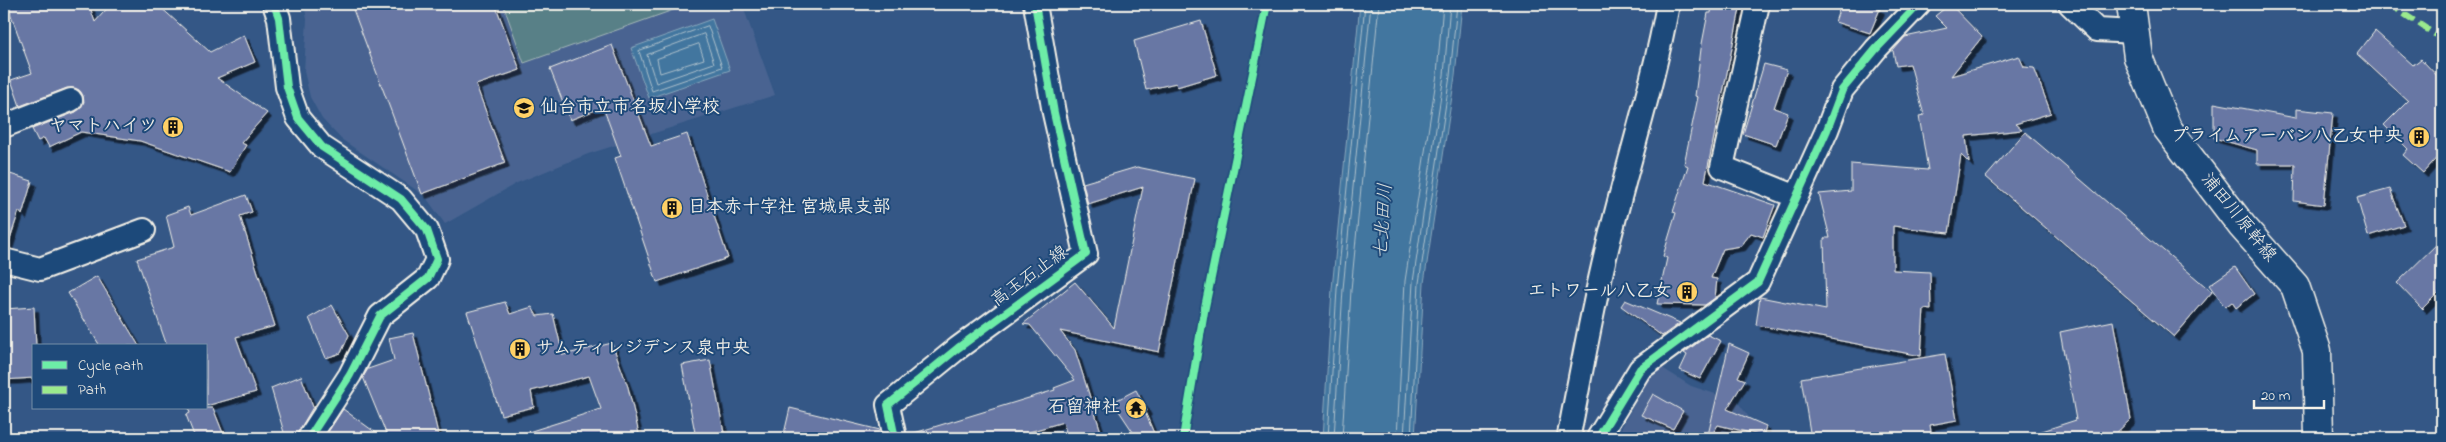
<svg xmlns="http://www.w3.org/2000/svg" width="2446" height="442" font-family="'Indie Flower','Klee One',sans-serif">
	<style>
		.built { fill: #486491 }
		.green { fill: #588087; stroke: #a6b8b8 }
		.water { fill: #42769f; stroke: #89a7bc }
		.lines { fill: none; stroke-linecap: round; stroke-linejoin: round }
		.shore { stroke: #adc0cb; stroke-width: 1 }
		.building { fill: #6877a4; stroke: #f4f1e8; filter: url(#shadow) }
		.minor-casing { stroke: #f4f1e8; stroke-width: 26 }
		.tertiary-casing { stroke: #f4f1e8; stroke-width: 31 }
		.minor { stroke: #1f4a7a; stroke-width: 22 }
		.tertiary { stroke: #1f4a7a; stroke-width: 28 }
		.quiet { stroke: #9bea8d; stroke-width: 6; stroke-dasharray: 12 6; stroke-linecap: butt }
		.cycleway-casing { stroke: #1f4a7a; stroke-width: 11 }
		.cycleway { stroke: #6deda7; stroke-width: 8 }
		.labels { text-anchor: middle; dominant-baseline: central; stroke-width: 4; stroke-linejoin: round; paint-order: stroke }
		.poi-label { font-size: 18px; font-weight: bold; fill: #f4f1e8; stroke: #1f4a7a; text-anchor: end }
		.street-label { font-size: 18px; fill: #f4f1e8; stroke: #1f4a7a }
		.water-label { font-size: 19px; font-style: italic; fill: #d9dfdd; stroke: #1f4a7a }
	</style>
	<defs>
		<filter id="shadow"><feDropShadow dx="4.5" dy="4.5" stdDeviation="0" flood-color="#0009"/></filter>
	</defs>
	<rect width="100%" height="100%" fill="#345786"/>
	<filter id="ink" filterUnits="userSpaceOnUse"><feTurbulence type="fractalNoise" baseFrequency=".02" numOctaves="2"/><feDisplacementMap in="SourceGraphic" scale="10" xChannelSelector="R" yChannelSelector="G"/><feConvolveMatrix kernelMatrix="1 2 1 2 8 2 1 2 1" color-interpolation-filters="sRGB"/></filter>
	<g filter="url(#ink)">
		<path class="built" d="M304,4H742L775,95L588,154L517,183L445,224L425,196L341,139L322,119L310,97L304,71L307,19Z
			M1656,364L1691,386L1737,401L1764,438H1616Z"/>
		<path class="green" d="M503,4H690L524,63Z"/>
		<path class="water" d="M1360,4H1462L1455,76L1424,283L1415,438H1323L1332,289Z
			M712,19L730,70L649,98L631,48Z"/>
		<g class="lines">
			<path class="shore" d="M708,26L722,67L652,91L639,51Z
				M704,34L714,63L656,83L647,55Z
				M699,44L704,59L660,73L657,59Z
				M1328,438L1337,289L1365,4
				M1334,438L1343,289L1371,4
				M1342,438L1351,290L1379,4
				M1397,438L1405,281L1437,74L1443,4
				M1404,438L1413,282L1444,75L1450,4
				M1411,438L1419,283L1450,76L1457,4"/>
		</g>
		<path class="building" d="M7,4H89L95,22L111,4H157L210,52L244,35L255,62L217,78L267,113L241,143L246,145L230,172L140,141L81,132L49,147L44,138L38,141L32,129L76,112L84,102L83,96L79,90L67,88L20,106L11,80L32,73Z
			M351,4H404L406,9L421,4H495L520,70L476,85L505,163L422,194Z
			M1712,4H1741L1705,181L1775,205L1763,237L1751,233L1741,246L1723,249L1711,278L1717,279L1715,298L1705,305L1657,304L1667,258L1663,256L1676,213L1673,212L1688,166L1684,164L1698,97L1695,96L1701,49L1708,13H1711Z
			M1841,4H1867L1880,9L1870,33L1835,22Z
			M1950,4L1982,37L1951,76L2019,56L2024,67L2034,68L2051,113L2015,124L2022,130L1966,136L1969,163L1961,155L1949,233L1893,226V270L1930,272L1931,310L1924,309L1921,356L1756,325L1760,297L1826,310L1824,238H1830L1819,194L1851,191V164L1928,170L1919,116L1924,115L1910,64L1896,66L1893,51L1905,37L1947,28L1935,16Z
			M1201,21L1217,75L1177,87L1176,83L1146,90L1134,41Z
			M2375,31L2413,65L2421,59L2442,81V152L2423,173L2403,155L2408,149L2384,125L2408,101L2357,54Z
			M612,45L651,146L687,134L728,258L657,282L615,158L621,156L603,107L570,120L550,69Z
			M1764,64L1787,70L1774,108L1788,113L1776,145L1743,134Z
			M2214,103L2296,118V109L2333,113L2324,205L2294,201L2295,164H2257V150L2214,138Z
			M2025,132L2212,292L2174,337L1986,177Z
			M1137,167L1195,179L1159,352L1060,331L1075,350L1103,438H1068L1063,422L1009,438H912L911,434L1055,390L1054,388L1075,380L1030,325L1023,324L1075,282L1114,328L1143,187L1088,204L1083,183Z
			M4,172L32,181L22,215L19,211L8,245L4,244Z
			M2390,189L2404,225L2368,236L2357,198Z
			M246,195L252,212L240,216L275,326L236,337L256,392L206,406V346H167L137,259L174,247L166,215L188,207L191,215Z
			M2442,239V289L2422,309L2397,283Z
			M2235,267L2254,294L2236,308L2232,302L2225,307L2209,285Z
			M97,276L139,346H100L68,293Z
			M1625,300L1680,323L1662,336L1621,306Z
			M505,302L510,314L532,307L537,316L553,314L563,355L612,343L628,387L640,438H523L522,434L601,409L589,376L531,391L534,407L501,415L467,312Z
			M332,305L349,335L341,353L326,358L309,318Z
			M34,307L36,346H34V378L4,380V309Z
			M2113,321L2131,419L2111,438H2031L2030,435L2076,420L2060,332Z
			M413,333L432,408L439,438H388L363,377L368,369L394,360L389,338Z
			M1708,335L1721,341L1700,379L1680,370L1687,355L1684,353Z
			M1729,344L1749,353L1738,377L1745,380L1727,409L1766,426L1763,436L1718,425L1711,436L1708,435Z
			M1945,354L1957,420L1930,425L1932,438H1811L1801,378Z
			M710,360L725,438H696L682,365Z
			M301,376L313,407L297,434L285,436L271,388Z
			M1136,390L1147,411L1145,412L1156,438H1137L1113,402Z
			M1653,394L1683,411L1673,429L1641,415Z
			M188,408H213L225,438H195L186,415L190,413Z
			M790,408L880,430L882,438H783Z
			M343,409L383,438H324Z"/>
		<g class="lines">
			<g class="minor-casing">
				<path id="minor" d="M274,4L279,18L287,87L298,118L322,147L401,199L427,230L437,259L428,278L380,316L350,375L309,438
					M1758,4L1722,167L1797,197
					M2070,4L2097,30L2135,32
					M4,126L71,100
					M4,260L40,269L144,230
					M895,438L888,405L958,348L1086,254L1054,113L1035,4
					M1572,438L1569,435C1583,362 1596,289 1615,217C1633,146 1655,76 1668,4
					M1598,438L1640,369L1758,282L1827,130L1842,90L1876,49L1919,4"/>
			</g>
			<g class="tertiary-casing">
				<path id="tertiary" d="M2131,4L2138,57L2167,128L2242,226L2295,286L2317,351L2319,438"/>
			</g>
			<use href="#minor" class="minor"/>
			<use href="#tertiary" class="tertiary"/>
			<path class="quiet" d="M2389,4L2442,39"/>
			<g class="cycleway-casing">
				<path id="cycleway" d="M274,4L279,18L287,87L298,118L322,147L401,199L427,230L437,259L428,278L380,316L350,375L309,438
					M895,438L888,405L958,348L1086,254L1054,113L1035,4
					M1183,438L1204,312L1267,4
					M1598,438L1640,369L1758,282L1827,130L1842,90L1876,49L1919,4"/>
			</g>
			<use href="#cycleway" class="cycleway"/>
		</g>
	</g>
	<defs>
		<g id="school-disc" transform="scale(1.125)"><circle r="9.5" fill="#ffd166" stroke="#1f4a7a"/><path d="M0-5L7-2L0 1L-7-2ZM-4 1L0 2.5L4 1V4Q0 6-4 4Z" fill="#111"/></g>
		<g id="building-disc" transform="scale(1.125)"><circle r="9.5" fill="#ffd166" stroke="#1f4a7a"/><path d="M-4-6H4V6H1V3H-1V6H-4ZM-2.5-4.3h1.7v1.8h-1.7ZM.8-4.3h1.7v1.8H.8ZM-2.5-1h1.7V.8h-1.7ZM.8-1h1.7V.8H.8Z" fill="#111"/></g>
		<g id="temple-disc" transform="scale(1.125)"><circle r="9.5" fill="#ffd166" stroke="#1f4a7a"/><path d="M0-6L5-2H3V0L6.5 2.5H4V6H1.5V3h-3V6H-4V2.5H-6.5L-3 0V-2H-5Z" fill="#111"/></g>
	</defs>
	<g fill-rule="evenodd">
		<use href="#school-disc" x="524" y="108"/>
		<use href="#building-disc" x="173" y="127"/>
		<use href="#building-disc" x="2419" y="137"/>
		<use href="#building-disc" x="672" y="208"/>
		<use href="#building-disc" x="1687" y="292"/>
		<use href="#building-disc" x="520" y="349"/>
		<use href="#temple-disc" x="1136" y="408"/>
	</g>
	<g class="labels">
		<g class="poi-label">
			<text x="540" y="108" text-anchor="start">仙台市立市名坂小学校</text>
			<text x="157" y="127">ヤマトハイツ</text>
			<text x="2403" y="137">プライムアーバン八乙女中央</text>
			<text x="688" y="208" text-anchor="start">日本赤十字社 宮城県支部</text>
			<text x="1671" y="292">エトワール八乙女</text>
			<text x="536" y="349" text-anchor="start">サムティレジデンス泉中央</text>
			<text x="1120" y="408">石留神社</text>
		</g>
		<g class="street-label">
			<text transform="translate(2238 218) rotate(51)">浦田川原幹線</text>
			<text transform="translate(1030 277) rotate(-36)">高玉石止線</text>
		</g>
		<g class="water-label">
			<text transform="translate(1384 221) rotate(-86)">七北田川</text>
		</g>
	</g>
	<rect width="2446" height="442" fill="none" stroke="#1f4a7a" stroke-width="20"/>
	<rect x="10" y="10" width="2426" height="422" fill="none" stroke="#f4f1e8" stroke-width="2" filter="url(#ink)"/>
	<rect x="32" y="344" width="175" height="65" fill="#1f4a7a" stroke="#748da6"/>
	<rect x="42" y="361" width="25" height="8" fill="#6deda7" stroke="#748da6"/>
	<text x="78" y="370" font-size="15" fill="#f4f1e8">Cycle path</text>
	<rect x="42" y="386" width="25" height="8" fill="#9bea8d" stroke="#748da6"/>
	<text x="78" y="394" font-size="15" fill="#f4f1e8">Path</text>
	<path d="M2254 400v8h70v-8" fill="none" stroke="#f4f1e8" stroke-width="2.5"/>
	<text x="2261" y="400" font-size="15" fill="#f4f1e8" stroke="#1f4a7a" stroke-width="4" paint-order="stroke">20 m</text>
</svg>
